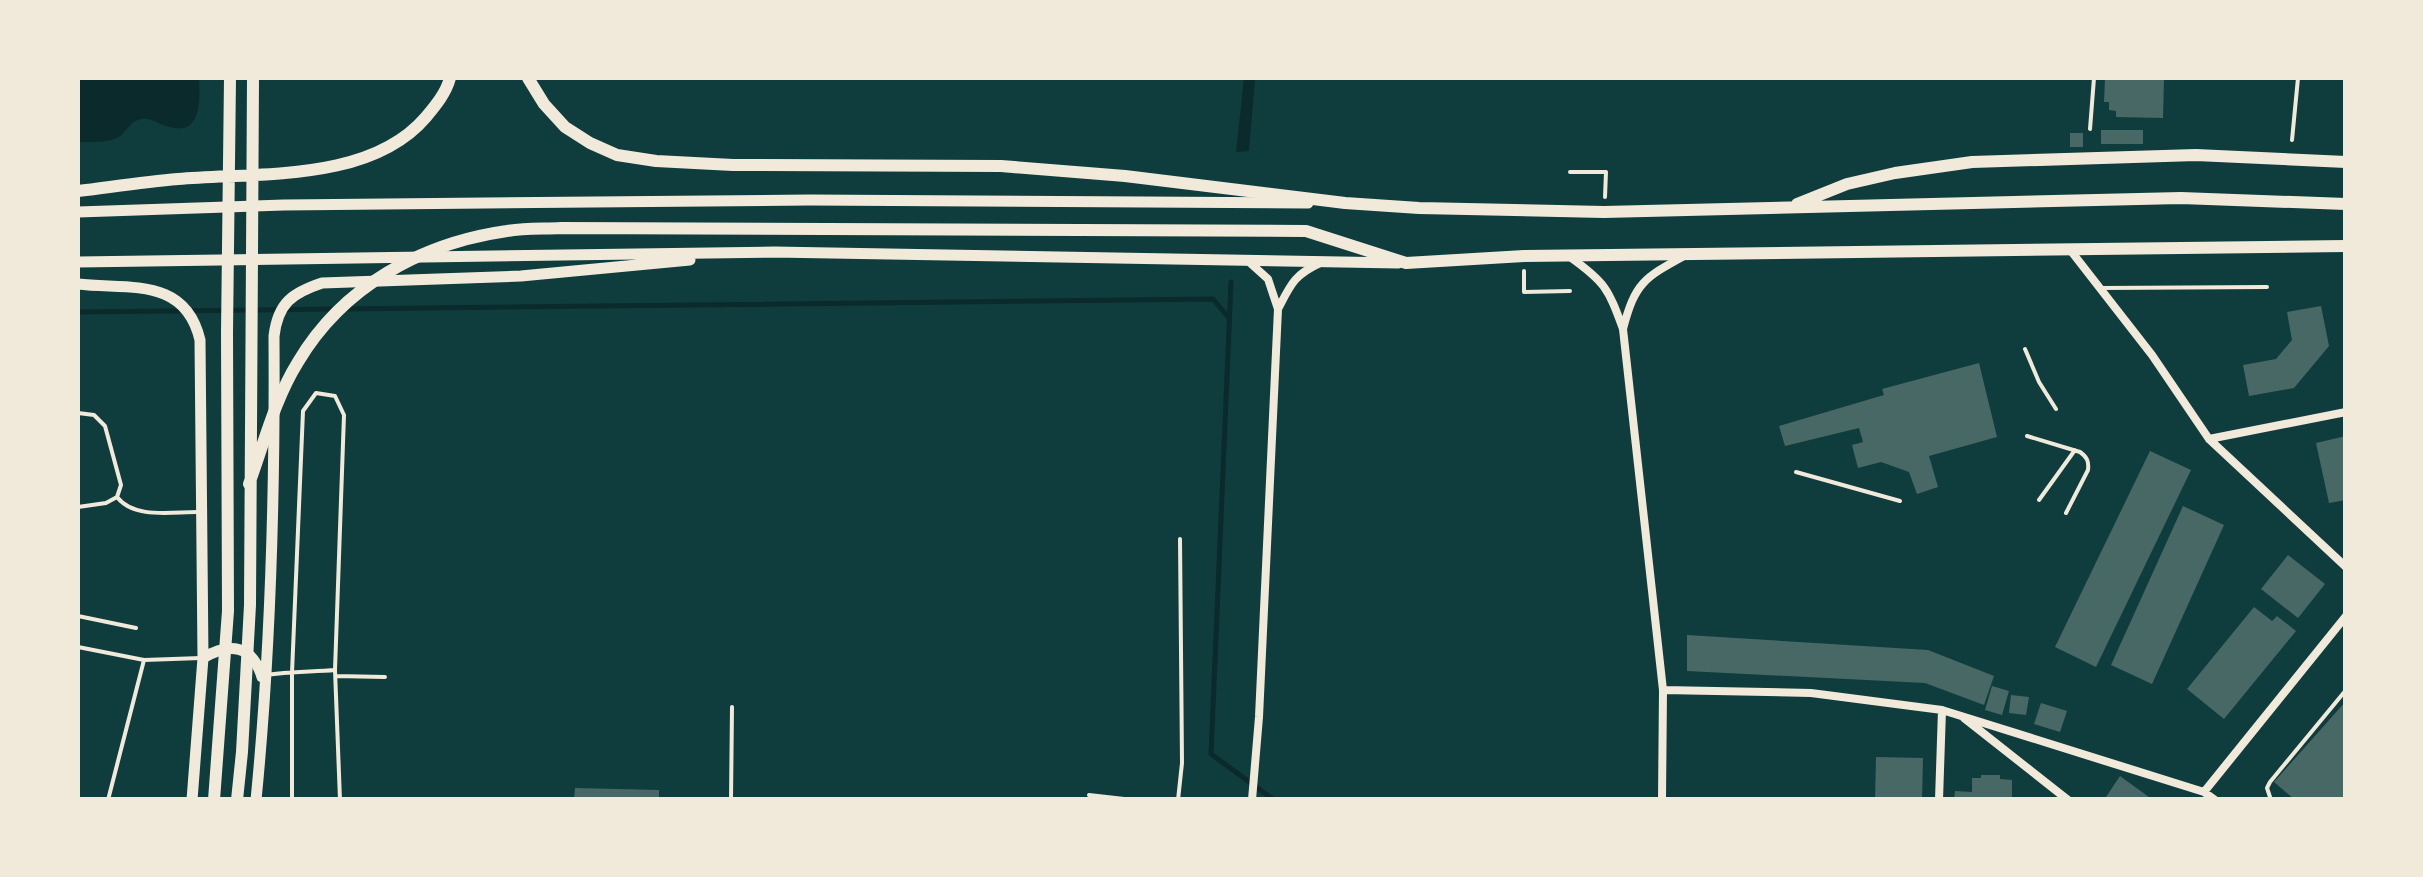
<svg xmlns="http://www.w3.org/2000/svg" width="2423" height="877" font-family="'PT Sans Narrow',sans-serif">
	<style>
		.water { fill: #0a2a2b }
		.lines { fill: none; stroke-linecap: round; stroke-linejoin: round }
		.stream { stroke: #0a2a2b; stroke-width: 5 }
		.building { fill: #486865 }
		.path { stroke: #f1e9da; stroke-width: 4 }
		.service { stroke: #f1e9da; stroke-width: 4 }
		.minor { stroke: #f1e9da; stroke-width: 8 }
		.primary { stroke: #f1e9da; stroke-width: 11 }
		.trunk { stroke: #f1e9da; stroke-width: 12 }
	</style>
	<rect width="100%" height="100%" fill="#0f3d3e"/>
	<path class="water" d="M78,78H199C200,98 202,136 170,127C159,125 152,117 141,119C128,122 127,133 117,138C105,143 90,142 78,142Z
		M1244,78H1255L1249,151L1236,152Z"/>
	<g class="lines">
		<path class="stream" d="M1231,282L1211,754L1274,800
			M345,309L1213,299L1229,318
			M78,312L334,309"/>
	</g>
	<path class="building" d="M2105,78H2164L2163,118L2116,117V111L2109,110V102H2104Z
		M2101,130H2143V144H2101Z
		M2070,133H2083V147H2070Z
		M2321,306L2329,346L2294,388L2249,396L2243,365L2276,359L2292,340L2287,312Z
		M1979,363L1997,437L1929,456L1938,487L1917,494L1909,472L1881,462L1858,468L1852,445L1863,442L1859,428L1785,446L1779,426L1884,395L1882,389Z
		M2346,436V500L2329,503L2316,443Z
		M2150,451L2191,470L2096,667L2055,647Z
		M2183,506L2224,525L2152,684L2111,665Z
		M2288,555L2325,584L2298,618L2261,589Z
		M2254,607L2272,621L2277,616L2296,631L2224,719L2187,689Z
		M1687,635L1928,650L1994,676L1984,705L1925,683L1687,671Z
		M1992,686L2009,691L2002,715L1985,710Z
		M2011,695L2029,697L2026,715L2009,713Z
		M2346,701V800H2295L2274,782Z
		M2041,703L2067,711L2060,732L2034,724Z
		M1876,757L1923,758L1922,800H1875Z
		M1981,775H2000V779L2012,780V800H1954L1955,791L1972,792V778H1981Z
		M2120,776L2153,800H2104Z
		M575,788L659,790V800H574Z"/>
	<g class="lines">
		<path class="path" d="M2090,129L2094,78
			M2292,140L2298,78
			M1570,172H1606L1605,197
			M1524,271V292L1570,291"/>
		<path class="service" d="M2101,288L2267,287
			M2025,349L2039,382L2056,409
			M78,413L94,415L105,426L121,485L117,497L106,503L78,507
			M2027,436L2080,452C2087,457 2089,461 2088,470L2066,513
			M1796,472L1900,501
			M117,497C134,519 171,512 197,512
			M2039,500L2075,450
			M78,616L136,628
			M78,647L144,660L201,658
			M335,670L340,800
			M266,675C289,671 313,672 335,670L344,415L335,396L316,393L303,411L292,673V800
			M336,676L385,677
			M1089,795L1133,800
			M108,800L144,660
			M731,800L732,707
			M1178,800L1182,763L1180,539
			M2271,800L2267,788L2270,782L2346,690"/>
		<path class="minor" d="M2071,251L2152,355L2209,439L2346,567
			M1570,257C1605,282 1608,288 1623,329L1663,690L1662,800
			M1248,261L1268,279L1278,309L1259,717L1252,800
			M1278,309C1291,284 1294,275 1320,263
			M1623,329C1635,283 1644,278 1684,256
			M2209,439L2346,412
			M1663,690L1811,693L1942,710L2204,792L2215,800
			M1964,718L2068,800
			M2204,792L2346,616
			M1939,800L1942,710"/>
		<path class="primary" d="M78,212L284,205L809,200L1308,203
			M78,262L774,252L1398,263
			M78,284C128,290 185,276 200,340L203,658L192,800
			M203,658C230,642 252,645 262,677
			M256,800C271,648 275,489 274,336C278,303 292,293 322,283L521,276L690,260"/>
		<path class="trunk" d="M528,78L544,104L565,127L590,143L617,155L656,161L733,165L1001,166L1125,176L1345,203L1419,208L1604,212L2181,198L2346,204
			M78,191C111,187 144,182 178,179C257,172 370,183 426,117C436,105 446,93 450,78
			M1797,204L1847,184L1895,173L1972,162L2196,155L2346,162
			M249,484C264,443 275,399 298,362C343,286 422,243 507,231C525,228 543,229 561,228L1306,231L1406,263L1524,256L2346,246
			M214,800L228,611L227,333L230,78
			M237,800L242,752L250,605L253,78"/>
	</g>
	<rect width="2423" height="877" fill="none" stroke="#f1e9da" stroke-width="160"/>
</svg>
